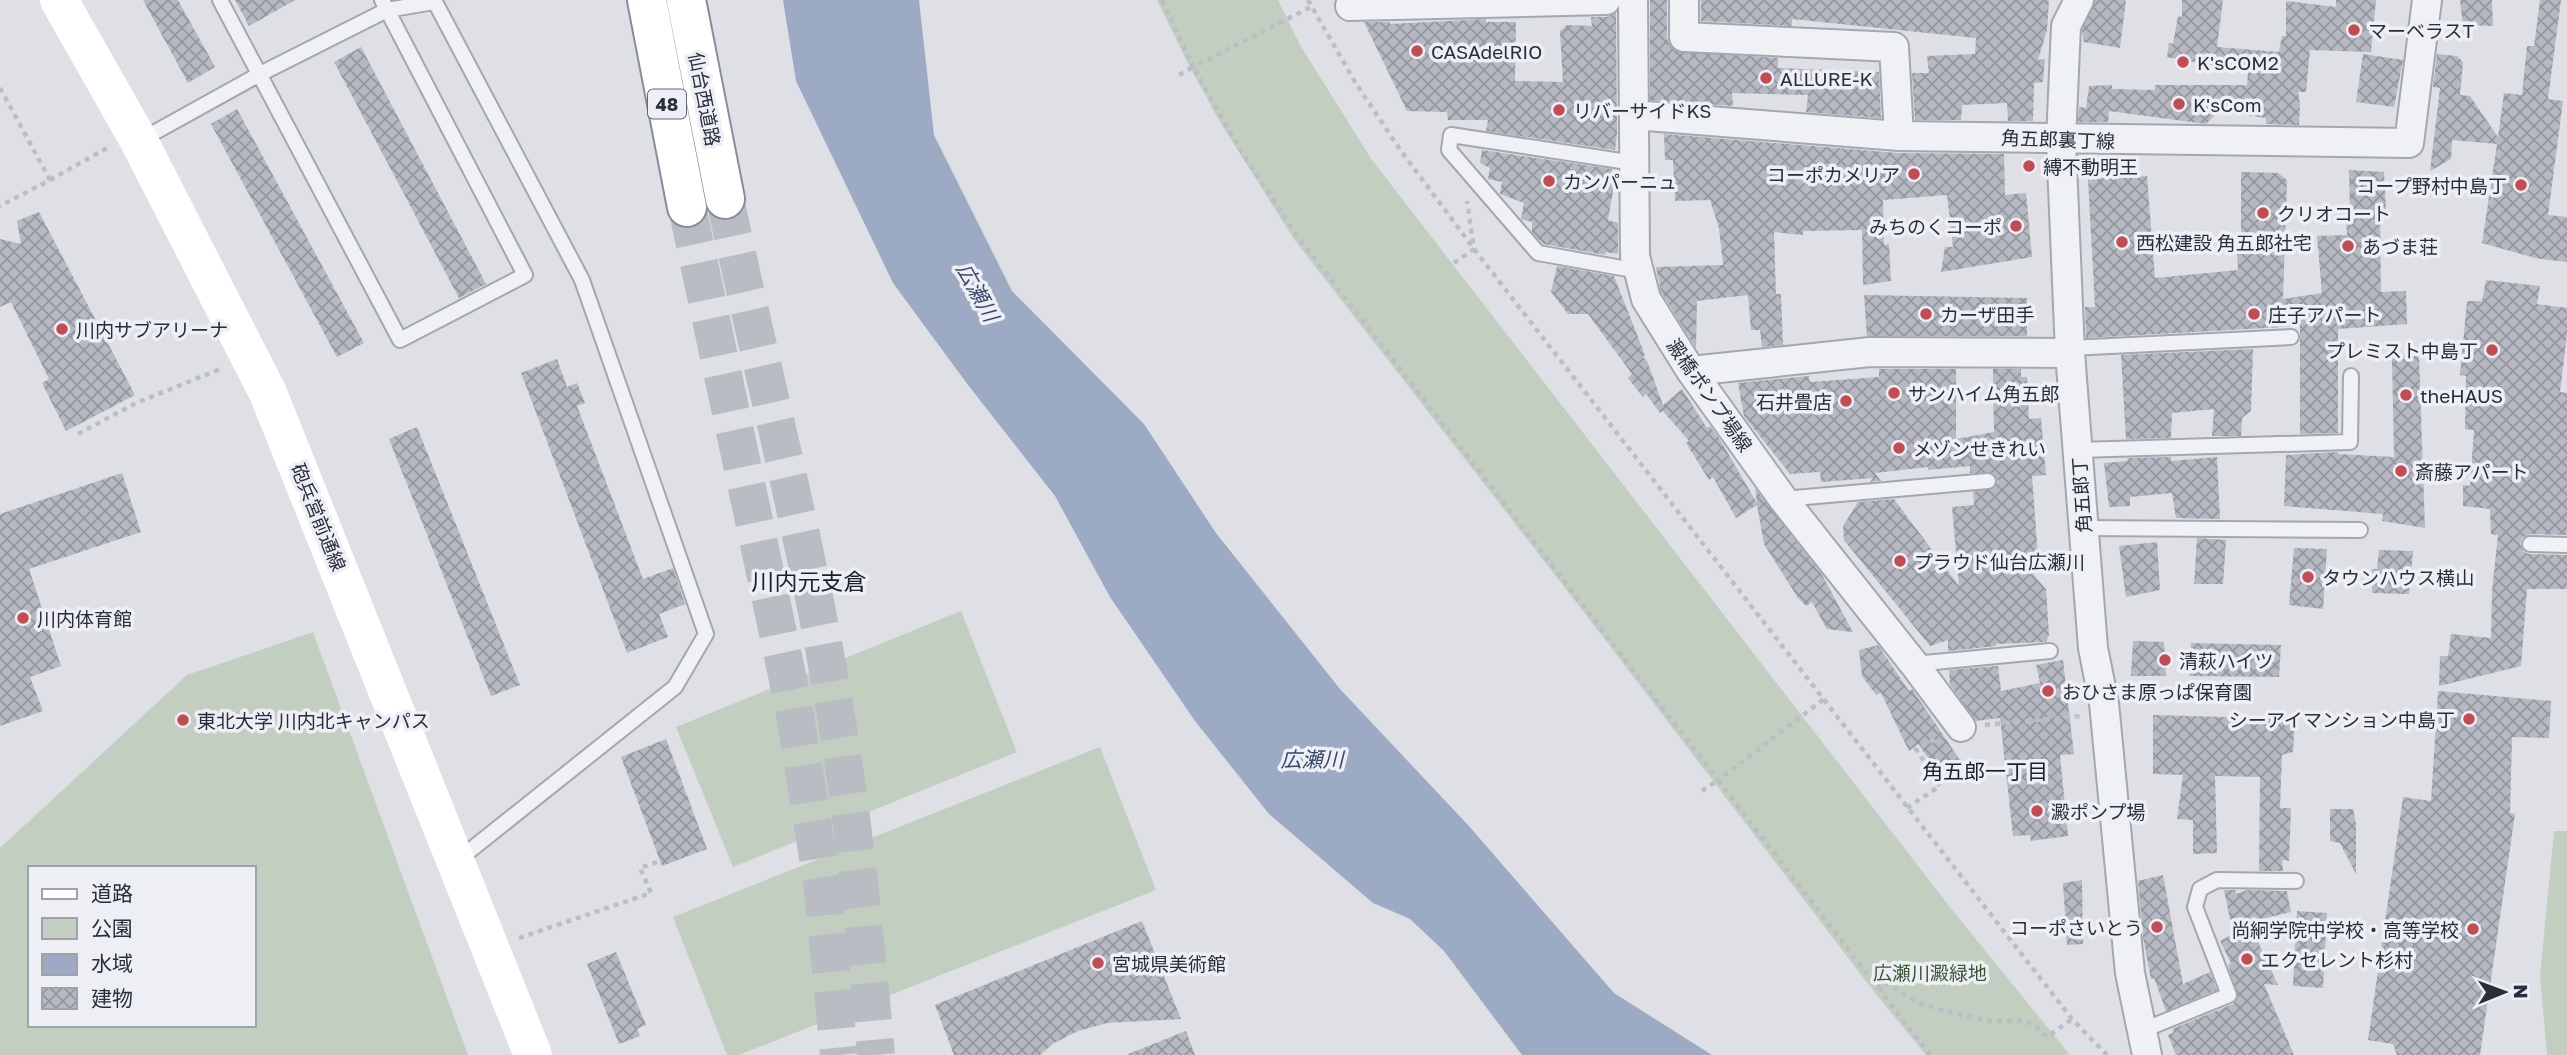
<svg xmlns="http://www.w3.org/2000/svg" width="2567" height="1055" font-family="'Golos Text','Noto Sans JP',sans-serif">
	<style>
		.green { fill: #c2cfc0; fill-rule: evenodd }
		.water { fill: #9cabc3 }
		.building { fill: url(#building-cross-hatch) }
		.lines { fill: none; stroke-linecap: round; stroke-linejoin: round }
		.highway-tunnel { stroke: #babcc4; stroke-width: 38; stroke-dasharray: 38 19; stroke-linecap: butt }
		.lane-casing { stroke: #a4a7b0; stroke-width: 18 }
		.street-casing { stroke: #a4a7b0; stroke-width: 32 }
		.highway-casing { stroke: #878d9b; stroke-width: 42 }
		.path { stroke: #bcbec5; stroke-width: 4.5; stroke-dasharray: 5 5; stroke-linecap: butt }
		.lane { stroke: #f0f1f5; stroke-width: 14 }
		.street { stroke: #f0f1f5; stroke-width: 28 }
		.secondary { stroke: #fff; stroke-width: 38 }
		.highway { stroke: #fff; stroke-width: 38 }
		.poi-dot { fill: #c14d52; stroke: #edeff4; stroke-width: 2.5 }
		.labels { text-anchor: middle; dominant-baseline: central; stroke-width: 7; stroke-linejoin: round; paint-order: stroke }
		.shield { fill: #edeff4; stroke: #646873; stroke-width: 2 }
		.shield-label { font-size: 18px; font-weight: bold; fill: #292e3c }
		.poi-label { font-size: 19px; fill: #292e3c; stroke: #edeff4; text-anchor: start }
		.street-label { font-size: 19px; fill: #292e3c; stroke: #edeff4 }
		.park-label { font-size: 19px; fill: #3a5637; stroke: #edeff4 }
		.water-label { font-size: 21px; font-style: italic; fill: #37496c; stroke: #edeff4 }
		.neighbourhood-label { font-size: 21px; fill: #1b1f2c; stroke: #edeff4 }
		.quarter-label { font-size: 23px; fill: #1b1f2c; stroke: #edeff4 }
	</style>
	<defs>
		<pattern id="building-cross-hatch" width="8" height="8" patternUnits="userSpaceOnUse" patternTransform="scale(1.75)"><rect width="8" height="8" fill="#b6b9c2"/><path d="M0 0l8 8M0 8l8-8" fill="none" stroke="#94979f"/></pattern>
	</defs>
	<rect width="100%" height="100%" fill="#dee0e6"/>
	<path class="green" d="M1157,0H1278L1300,45L1372,160L1953,911L2070,1055H1926L1875,993L1603,637L1293,238L1220,122L1189,66Z
		M961,611L1017,752L733,867L676,727Z
		M313,632L468,1055H0V848L187,675ZM30,868H254V1025H30Z
		M1100,747L1156,890L739,1055H727L673,917Z
		M2554,831H2567V1055H2547L2540,976Z"/>
	<path class="water" d="M783,0H919L934,135L1012,291L1144,424L1216,533L1340,689L1468,825L1614,993L1712,1055H1522L1444,951L1410,919L1373,903L1269,814L1195,721L1110,597L1055,496L968,385L893,283L796,81Z"/>
	<path class="building" d="M143,0H178L215,67L188,83Z
		M235,0H295L249,26Z
		M1650,0H1667V38L1670,46L1676,51L1778,58V68L1879,72L1881,118L1806,112L1808,95L1732,93L1733,106L1650,100Z
		M1701,0H2049L2047,30L2038,60L2045,59L2043,82L2034,83L2033,121H2008L2007,103L1962,105L1961,120H1915L1912,73H1929L1927,56L1975,54L1976,38L1792,19V26L1701,21Z
		M2095,0H2126L2120,48L2084,42L2082,30Z
		M2182,0H2223L2217,47L2279,52L2282,36H2286V1L2336,7V0H2376L2371,52L2310,50L2306,92H2298L2300,105L2299,125L2266,124V118L2219,111L2206,124L2109,111L2108,122H2078L2079,107L2086,108L2089,86L2112,85V89L2155,90V85H2247L2248,72L2167,57L2169,43L2173,44L2178,16L2182,17Z
		M2460,0H2492L2493,26L2463,25Z
		M2540,0H2561L2548,99L2563,101L2548,215L2567,217V262L2535,258L2482,243L2497,144L2452,140L2451,159L2430,171L2440,88L2433,87L2437,54L2457,56L2463,62L2460,95L2470,96L2498,137L2504,93L2522,95L2527,46H2534Z
		M1616,12L1617,133L1615,150L1486,131L1488,120H1448L1447,112L1407,111L1364,22H1390V24L1486,19V22H1516L1515,81L1563,82L1560,31L1567,25L1592,26L1591,17H1607Z
		M361,47L486,284L459,298L334,62Z
		M2363,54L2403,60L2394,107L2356,102Z
		M237,109L364,343L337,357L211,124Z
		M1664,134L1898,153L2004,154L2005,195L2026,193L2032,257L1941,272L1945,247H1953L1947,195L1883,200L1884,245L1889,244L1891,281L1863,285L1862,230L1803,231V235L1774,232L1776,294H1781L1783,345L1762,347L1760,330H1751L1748,295L1697,301L1696,348L1661,292L1656,267L1723,265L1719,228L1710,200L1675,201L1673,160H1665Z
		M1482,150L1612,169L1611,173L1616,174L1608,220L1618,223V254L1605,252L1606,255L1543,244L1532,232V222L1521,219L1524,203L1500,194L1502,182L1488,179L1490,168L1480,163Z
		M2349,170L2384,172L2386,210H2380L2381,292L2406,291L2407,324L2338,329V433L2300,434V326L2086,338L2085,307H2095L2088,179L2147,176L2155,278L2238,270L2237,247L2241,246V172L2278,173L2287,180L2283,299L2322,293L2317,236L2347,235L2346,215H2350Z
		M39,212L135,395L66,431L42,383L49,379L11,302L0,307V239L21,244L17,221Z
		M1557,266L1614,276L1645,355L1643,357L1647,361L1663,405L1682,389L1707,428L1710,426L1719,438L1757,503L1755,488L1821,573L1853,632L1827,629L1812,602L1806,606L1798,598L1764,544L1757,505L1736,518L1713,477L1709,480L1686,443L1689,441L1663,411L1660,413L1646,394L1643,397L1628,378L1632,374L1588,314H1568L1551,292Z
		M2486,280L2540,286L2537,304L2567,308V334L2560,392L2567,393V535L2530,534L2522,538L2520,544L2524,552L2529,554L2567,555V589H2527L2521,666L2439,686L2440,656H2448L2451,634L2491,638L2492,591L2498,535L2491,534L2490,509L2463,506V485L2470,486L2474,430L2465,429L2466,376L2460,375L2467,301H2482Z
		M1864,295L2027,298V336H1867Z
		M2253,349L2251,411L2242,418L2241,436H2212L2214,409L2172,413L2171,438L2126,439L2121,355Z
		M2392,356H2419L2425,528L2382,521L2383,514L2284,506L2286,455L2338,452V454L2394,457Z
		M557,359L567,387L577,383L585,403L577,406L643,579L673,568L685,604L659,614L668,637L627,653L521,373Z
		M1879,369H1956V439L1994,432L1993,369H2021V377H2027L2029,419L2041,418L2046,475L2032,476L2038,556L2019,558L2046,589L2049,635L2046,642L1996,644V646L1948,651V640L1930,646L1844,540L1843,526L1858,502L1894,499L1959,586L1952,507L1974,505L1973,492L1994,488L1998,481L1993,473H1970V466L1928,470V467L1875,473L1881,481L1870,482L1873,478L1821,482L1820,472L1790,474L1744,416L1738,383L1809,376L1810,382L1879,377Z
		M417,427L520,685L491,696L389,439Z
		M2171,457V461L2217,457L2220,519L2176,518L2172,493L2130,497V506L2109,507L2104,463L2128,461L2127,458Z
		M122,473L141,532L29,569L61,666L30,677L43,711L0,726V514Z
		M2197,538L2226,540L2223,584H2194Z
		M2157,542L2160,590L2126,597L2119,546Z
		M2294,548L2327,549L2323,609L2289,605Z
		M2379,550L2413,551L2409,594L2372,593V569H2377Z
		M2133,641L2164,642L2166,676H2131Z
		M2191,643L2281,645L2279,677L2189,676Z
		M1878,645L1909,691L1912,689L1960,760L1961,768L1945,781L1918,744L1909,751L1881,693L1876,695L1862,676L1859,650Z
		M2063,660L2074,754L2060,755L2068,836L2031,841L2030,835L2013,836L2000,718L1976,721L1950,685L1949,670L1998,666L2001,691L2040,683L2036,665Z
		M2438,691L2551,701L2549,738L2512,737L2510,813L2515,814L2480,1055H2397L2393,1044L2368,1040L2403,797L2431,801Z
		M2153,715L2295,719L2293,752L2282,755L2280,808H2291L2289,861L2282,860L2283,871H2259L2260,777L2215,776L2217,853L2193,854V820L2177,819L2183,775L2153,774Z
		M666,739L707,849L662,866L621,757Z
		M2330,809H2353L2356,824V874L2340,843L2330,841Z
		M2163,875L2183,984L2210,972L2217,990L2166,1011L2154,978L2151,979L2143,937L2138,881Z
		M2082,880L2083,944L2067,945L2063,883Z
		M2224,890H2235L2236,894L2247,890L2287,891L2291,912L2249,922L2278,985L2264,984L2294,1055H2176L2168,1035L2174,1032L2172,1029L2233,1004L2238,997L2228,965L2231,963L2220,941L2233,934Z
		M2297,911L2327,913L2323,988L2293,986Z
		M1142,921L1181,1019L1107,1023L1078,1031L1054,1043L1040,1055H954L935,1005Z
		M616,952L646,1025L637,1029L640,1036L619,1044L587,964Z
		M1186,1031L1195,1055H1129L1128,1054Z"/>
	<g class="lines">
		<path class="highway-tunnel" d="M725,199C760,363 803,526 832,692C853,812 865,933 876,1055
			M687,207L793,703L823,888L839,1055"/>
		<g class="lane-casing">
			<path id="lane" d="M220,0L400,340L525,275L382,0
				M434,0L582,280L706,634L675,687L458,860
				M139,141L258,75L387,10L434,2
				M1634,163L1451,135L1449,150L1538,253L1639,271
				M2070,348L2291,337
				M2078,450L2350,442L2351,376
				M1783,499L1988,481
				M2083,528L2360,530
				M2530,544L2567,545
				M1914,664L2050,651
				M2141,1031L2229,995L2195,907L2200,889L2217,880L2296,881"/>
		</g>
		<g class="street-casing">
			<path id="street" d="M1633,0L1635,256L1646,299L1691,371L1783,499L1914,664L1961,727
				M1684,0V37L1894,47L1899,136L2409,143L2427,0
				M2079,0L2066,26L2061,140L2070,353L2093,648L2104,703L2130,973L2147,1055
				M1350,6L1606,0
				M1634,115L1899,136
				M1691,371L1870,352L2070,353"/>
		</g>
		<g class="highway-casing">
			<path id="highway" d="M647,0L687,207
				M686,0L725,199"/>
		</g>
		<path class="path" d="M1162,0L1193,67L1311,7
			M1308,0L1355,82L1401,151L1474,249L2072,1019L2107,1055
			M1179,75L1193,67L1238,146L1295,233L1718,780L1824,699
			M0,88L50,180L0,206
			M50,180L107,148
			M1454,263L1474,249L1467,201
			M78,434L136,403L223,368
			M1985,725L2081,716
			M1702,791L1718,780L1878,988L1885,983C1897,990 1910,999 1923,1004C1936,1009 1979,1020 1992,1021C2018,1023 2025,1013 2047,1037L2072,1019
			M1907,808L1940,786L1916,749L1940,737
			M519,938L651,893L640,868L660,861
			M1878,988L1930,1055"/>
		<use href="#lane" class="lane"/>
		<use href="#street" class="street"/>
		<path class="secondary" d="M59,0L139,141L268,393L533,1055"/>
		<use href="#highway" class="highway"/>
	</g>
	<g class="poi-dot">
		<circle cx="2354" cy="30" r="7"/>
		<circle cx="1417" cy="51" r="7"/>
		<circle cx="2183" cy="62" r="7"/>
		<circle cx="1766" cy="78" r="7"/>
		<circle cx="2179" cy="104" r="7"/>
		<circle cx="1559" cy="110" r="7"/>
		<circle cx="2029" cy="166" r="7"/>
		<circle cx="1914" cy="174" r="7"/>
		<circle cx="1549" cy="181" r="7"/>
		<circle cx="2521" cy="185" r="7"/>
		<circle cx="2263" cy="213" r="7"/>
		<circle cx="2016" cy="226" r="7"/>
		<circle cx="2122" cy="242" r="7"/>
		<circle cx="2348" cy="246" r="7"/>
		<circle cx="1926" cy="314" r="7"/>
		<circle cx="2254" cy="314" r="7"/>
		<circle cx="62" cy="329" r="7"/>
		<circle cx="2492" cy="350" r="7"/>
		<circle cx="1894" cy="393" r="7"/>
		<circle cx="2406" cy="395" r="7"/>
		<circle cx="1846" cy="401" r="7"/>
		<circle cx="1899" cy="448" r="7"/>
		<circle cx="2401" cy="471" r="7"/>
		<circle cx="1900" cy="561" r="7"/>
		<circle cx="2308" cy="577" r="7"/>
		<circle cx="23" cy="618" r="7"/>
		<circle cx="2165" cy="660" r="7"/>
		<circle cx="2048" cy="691" r="7"/>
		<circle cx="2469" cy="719" r="7"/>
		<circle cx="183" cy="720" r="7"/>
		<circle cx="2037" cy="811" r="7"/>
		<circle cx="2157" cy="927" r="7"/>
		<circle cx="2473" cy="929" r="7"/>
		<circle cx="2247" cy="959" r="7"/>
		<circle cx="1098" cy="963" r="7"/>
	</g>
	<g class="labels">
		<rect class="shield" x="648" y="89.5" width="38" height="29" rx="5"/>
		<g class="shield-label">
			<text x="667" y="104">48</text>
		</g>
		<g class="poi-label">
			<text x="2368" y="30">マーベラスT</text>
			<text x="1431" y="51">CASAdelRIO</text>
			<text x="2197" y="62">K'sCOM2</text>
			<text x="1780" y="78">ALLURE-K</text>
			<text x="2193" y="104">K'sCom</text>
			<text x="1573" y="110">リバーサイドKS</text>
			<text x="2043" y="166">縛不動明王</text>
			<text x="1900" y="174" text-anchor="end">コーポカメリア</text>
			<text x="1563" y="181">カンパーニュ</text>
			<text x="2507" y="185" text-anchor="end">コープ野村中島丁</text>
			<text x="2277" y="213">クリオコート</text>
			<text x="2002" y="226" text-anchor="end">みちのくコーポ</text>
			<text x="2136" y="242">西松建設 角五郎社宅</text>
			<text x="2362" y="246">あづま荘</text>
			<text x="1940" y="314">カーザ田手</text>
			<text x="2268" y="314">庄子アパート</text>
			<text x="76" y="329">川内サブアリーナ</text>
			<text x="2478" y="350" text-anchor="end">プレミスト中島丁</text>
			<text x="1908" y="393">サンハイム角五郎</text>
			<text x="2420" y="395">theHAUS</text>
			<text x="1832" y="401" text-anchor="end">石井畳店</text>
			<text x="1913" y="448">メゾンせきれい</text>
			<text x="2415" y="471">斎藤アパート</text>
			<text x="1914" y="561">プラウド仙台広瀬川</text>
			<text x="2322" y="577">タウンハウス横山</text>
			<text x="37" y="618">川内体育館</text>
			<text x="2179" y="660">清萩ハイツ</text>
			<text x="2062" y="691">おひさま原っぱ保育園</text>
			<text x="2455" y="719" text-anchor="end">シーアイマンション中島丁</text>
			<text x="197" y="720">東北大学 川内北キャンパス</text>
			<text x="2051" y="811">澱ポンプ場</text>
			<text x="2143" y="927" text-anchor="end">コーポさいとう</text>
			<text x="2459" y="929" text-anchor="end">尚絅学院中学校・高等学校</text>
			<text x="2261" y="959">エクセレント杉村</text>
			<text x="1112" y="963">宮城県美術館</text>
		</g>
		<g class="street-label">
			<text transform="translate(705 99) rotate(79)">仙台西道路</text>
			<text transform="translate(2058 139) rotate(2)">角五郎裏丁線</text>
			<text transform="translate(1710 395) rotate(55)">澱橋ポンプ場線</text>
			<text transform="translate(2081 495) rotate(-94)">角五郎丁</text>
			<text transform="translate(319 517) rotate(68)">砲兵営前通線</text>
		</g>
		<g class="park-label">
			<text x="1930" y="972">広瀬川澱緑地</text>
		</g>
		<g class="water-label">
			<text transform="translate(978 292) rotate(61)">広瀬川</text>
			<text x="1312" y="759">広瀬川</text>
		</g>
		<g class="neighbourhood-label">
			<text x="1985" y="771">角五郎一丁目</text>
		</g>
		<g class="quarter-label">
			<text x="809" y="581">川内元支倉</text>
		</g>
	</g>
	<rect x="28" y="866" width="228" height="161" fill="#edeff4" stroke="#9fa2aa" stroke-width="2"/>
	<rect x="42" y="889" width="35" height="10" fill="#ffffff" stroke="#9fa2aa" stroke-width="2"/>
	<text x="91" y="901" font-size="21" fill="#292e3c">道路</text>
	<rect x="42" y="918" width="35" height="21" fill="#c2cfc0" stroke="#9fa2aa" stroke-width="2"/>
	<text x="91" y="936" font-size="21" fill="#292e3c">公園</text>
	<rect x="42" y="954" width="35" height="21" fill="#9cabc3" stroke="#9fa2aa" stroke-width="2"/>
	<text x="91" y="971" font-size="21" fill="#292e3c">水域</text>
	<rect x="42" y="988" width="35" height="21" fill="url(#building-cross-hatch)" stroke="#9fa2aa" stroke-width="2"/>
	<text x="91" y="1006" font-size="21" fill="#292e3c">建物</text>
	<g transform="translate(2504 992) rotate(89)" stroke="#edeff4" stroke-width="5" paint-order="stroke">
	<path d="M0-5L12 26L0 18L-12 26Z" fill="#292e3c"/>
	<text y="-10" font-size="19" font-weight="bold" text-anchor="middle" fill="#292e3c">N</text>
	</g>
</svg>
